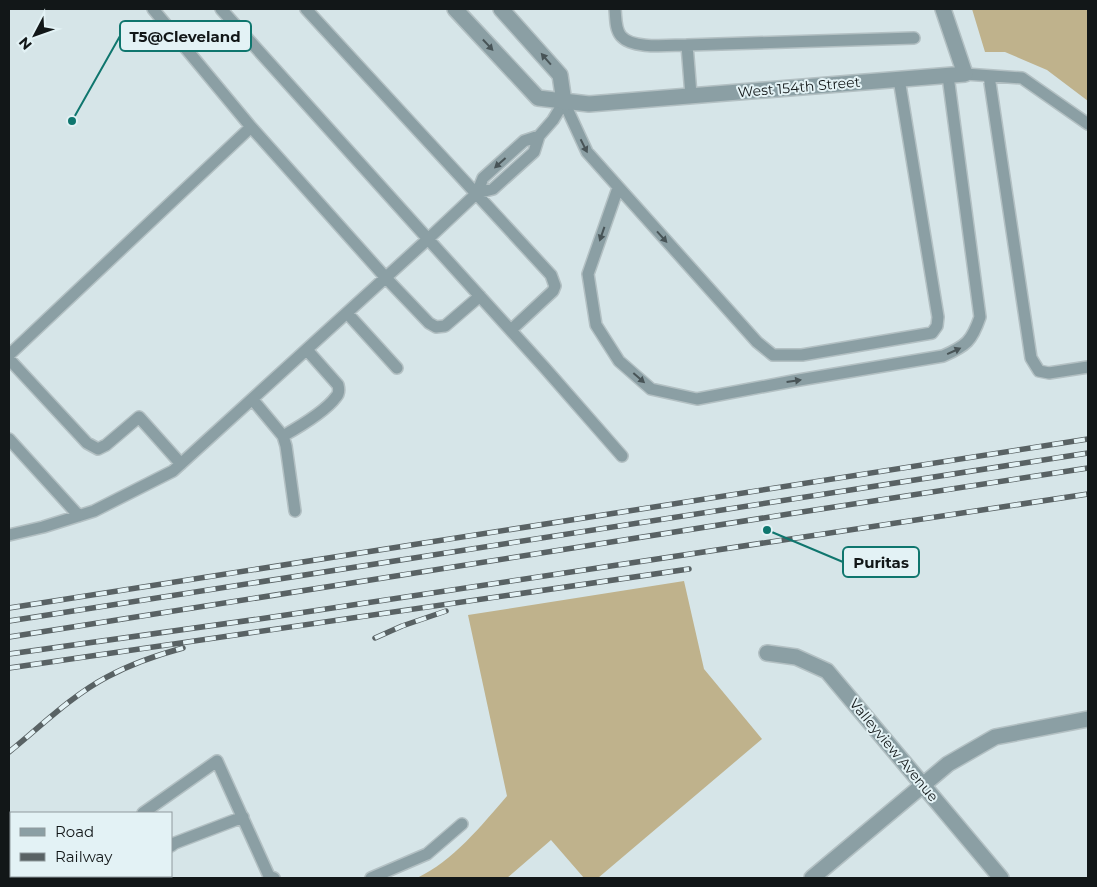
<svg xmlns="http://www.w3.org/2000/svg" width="1097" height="887" font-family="Montserrat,sans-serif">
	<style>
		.forest { fill: #bfb28c }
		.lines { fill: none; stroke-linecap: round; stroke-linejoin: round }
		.lane-casing { stroke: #b3c0c3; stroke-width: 14 }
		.street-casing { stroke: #b3c0c3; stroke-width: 18 }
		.lane { stroke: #8b9fa4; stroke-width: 11 }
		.street { stroke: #8b9fa4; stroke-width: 15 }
		.rail-casing { stroke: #596264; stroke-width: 5.5 }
		.rail { stroke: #e3f2f5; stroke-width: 4; stroke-dasharray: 11; stroke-linecap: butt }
		.oneway { fill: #485457 }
		.labels { text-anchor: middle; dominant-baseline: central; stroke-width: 4; stroke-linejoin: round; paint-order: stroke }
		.street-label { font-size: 14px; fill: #121718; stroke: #e3f2f5 }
		.leader { fill: none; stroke: #0f766e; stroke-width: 2 }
		.callout-dot { fill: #0f766e; stroke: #e3f2f5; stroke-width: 2 }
		.callout { fill: #e3f2f5; stroke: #0f766e; stroke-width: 2 }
		.callout-label { font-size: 15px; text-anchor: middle; font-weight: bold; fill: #121718 }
	</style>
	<rect width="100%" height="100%" fill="#d6e5e8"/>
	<path class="forest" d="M972,9H1088V101L1047,70L1005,52H985Z
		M684,581L704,669L762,739L598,878H584L551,840L507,878H417C453,861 481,826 507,796L468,615Z"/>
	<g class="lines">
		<g class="lane-casing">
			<path id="lane" d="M153,9L251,127
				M221,9L428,239L477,193
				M306,9L551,275L555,286L553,291L511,330
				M615,9C616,18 615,29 621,36C633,50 670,45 687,45L691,95
				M687,45L914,38
				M965,74L1022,78L1088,124
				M989,76L1031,358L1039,371L1049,373L1088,367
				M564,102L587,152L757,342L773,355H802L932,333L937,326L938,317L899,79
				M539,136L524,141L483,178L477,193L493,189L534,152L539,136L553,120L564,102
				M618,188L588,274L596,325L619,361L651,389L697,399L793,381L943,356C966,346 972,341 980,317L948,76
				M347,313L397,368
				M9,355L251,127L386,278L429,323L436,327L445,326L480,296
				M9,359L87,443L98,449L106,445L139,417L181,464
				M253,400L283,436L286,446L295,511
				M283,436C299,427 325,412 336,397C339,394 339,389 338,385L307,350
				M9,439L79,516
				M9,535L43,527L94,511L173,471L428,239L544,367L622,456
				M143,813L217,761L269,876L274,878
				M171,846L175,843L243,817
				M50,878L54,876
				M132,878L135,876
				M371,878L427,854L462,824"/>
		</g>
		<g class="street-casing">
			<path id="street" d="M455,9L538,98L589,104L965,74L943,9
				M501,9L560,75L564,102
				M767,653L796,657L827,671L1001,878
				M812,878L948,764L995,737L1088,719"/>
		</g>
		<use href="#lane" class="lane"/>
		<use href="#street" class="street"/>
		<g class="rail-casing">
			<path id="rail" d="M9,608L1088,439
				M9,621L1088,453
				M9,637L795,513L1088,468
				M375,638L402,626L446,611
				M9,654L266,618L1088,494
				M9,668L689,569
				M9,752C40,727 71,696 107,677C131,664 157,655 183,648"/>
		</g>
		<use href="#rail" class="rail"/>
	</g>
	<defs><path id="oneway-solid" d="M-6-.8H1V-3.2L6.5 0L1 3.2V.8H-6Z" transform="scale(1.25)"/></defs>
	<g class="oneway">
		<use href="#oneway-solid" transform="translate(488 45) rotate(47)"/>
		<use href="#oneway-solid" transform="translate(546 59) rotate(-131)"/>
		<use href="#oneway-solid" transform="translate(584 146) rotate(63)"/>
		<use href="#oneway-solid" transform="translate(500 163) rotate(138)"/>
		<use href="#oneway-solid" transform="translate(602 234) rotate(109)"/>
		<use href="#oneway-solid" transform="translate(662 237) rotate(48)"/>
		<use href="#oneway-solid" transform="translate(954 351) rotate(-24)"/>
		<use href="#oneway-solid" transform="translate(639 378) rotate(41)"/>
		<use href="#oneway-solid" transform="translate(794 381) rotate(-8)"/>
	</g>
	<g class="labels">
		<g class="street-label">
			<text transform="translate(799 87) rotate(-5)">West 154th Street</text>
			<text transform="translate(894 750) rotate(50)">Valleyview Avenue</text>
		</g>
	</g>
	<path class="leader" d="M72 121L120 36M767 530L843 562"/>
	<g class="callout-dot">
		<circle cx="72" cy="121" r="5"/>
		<circle cx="767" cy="530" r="5"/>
	</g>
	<g class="callout">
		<rect x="120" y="21" width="131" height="30" rx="5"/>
		<rect x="843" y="547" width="76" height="30" rx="5"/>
	</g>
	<g class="callout-label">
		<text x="185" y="42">T5@Cleveland</text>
		<text x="881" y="568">Puritas</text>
	</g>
	<rect width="1097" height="887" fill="none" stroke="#121718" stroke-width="20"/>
	<rect x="10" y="812" width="162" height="65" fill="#e3f2f5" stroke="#8f9a9d"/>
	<rect x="20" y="828" width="25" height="8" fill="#8b9fa4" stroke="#8f9a9d"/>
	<text x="55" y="837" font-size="15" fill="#121718">Road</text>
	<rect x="20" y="853" width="25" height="8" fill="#596264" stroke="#8f9a9d"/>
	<text x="55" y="862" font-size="15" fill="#121718">Railway</text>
	<g transform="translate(35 35) rotate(229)" stroke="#e3f2f5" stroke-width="4" paint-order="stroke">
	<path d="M0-4L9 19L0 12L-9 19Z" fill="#121718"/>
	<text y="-8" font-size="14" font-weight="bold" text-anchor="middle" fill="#121718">N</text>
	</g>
</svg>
